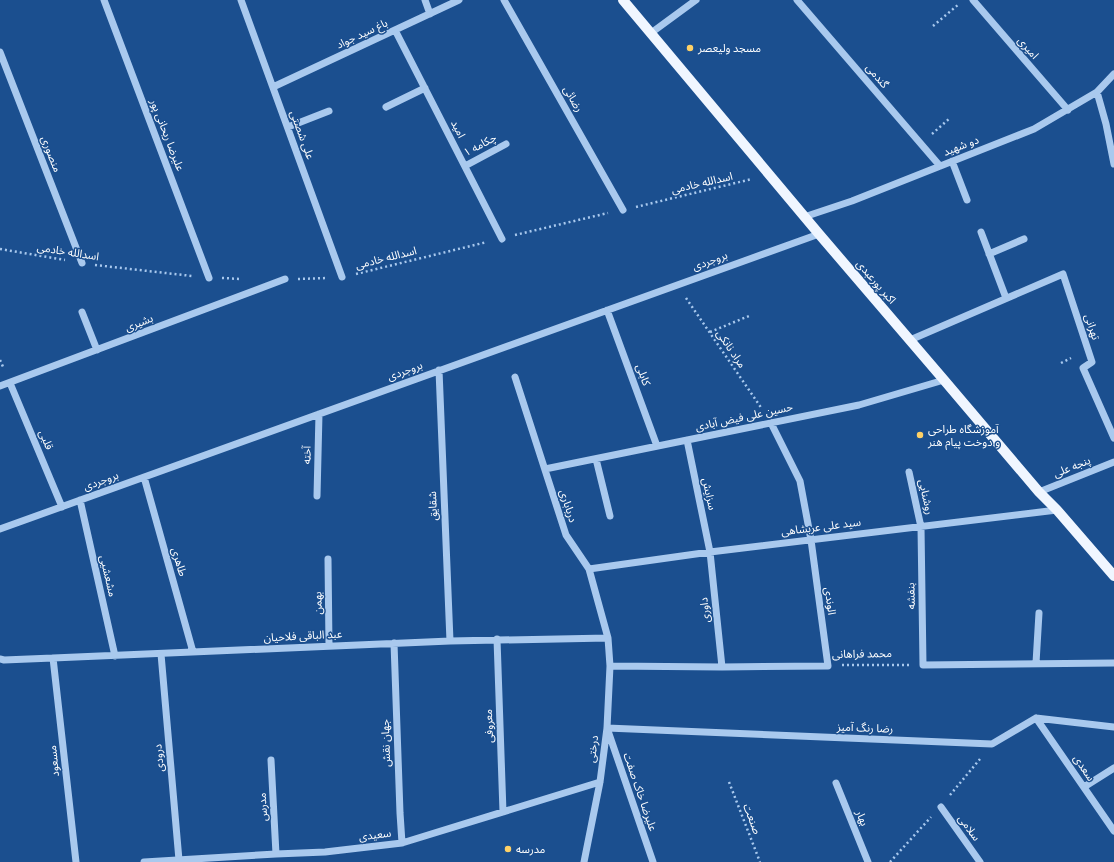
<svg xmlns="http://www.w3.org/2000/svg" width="1114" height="862" font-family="Figtree,'Noto Sans Arabic',sans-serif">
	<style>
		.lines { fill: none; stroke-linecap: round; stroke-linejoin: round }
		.path { stroke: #a9c9ee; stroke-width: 2.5; stroke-dasharray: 2 3; stroke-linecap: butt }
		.minor { stroke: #a9c9ee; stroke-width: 7 }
		.major { stroke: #f0f6ff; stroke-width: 10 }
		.poi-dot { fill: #ffd166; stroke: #1b4f8f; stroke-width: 1.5 }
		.labels { text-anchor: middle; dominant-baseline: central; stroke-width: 3; stroke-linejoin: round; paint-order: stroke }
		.street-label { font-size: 11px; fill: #fff; stroke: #1b4f8f }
		.poi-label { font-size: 11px; fill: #fff; stroke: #1b4f8f; text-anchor: start }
	</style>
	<rect width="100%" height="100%" fill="#1b4f8f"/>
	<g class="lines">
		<path class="path" d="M933,26L959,4
			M932,134L950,118
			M636,207L752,179
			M515,235L608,213
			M0,249L65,260
			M95,265L192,276
			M356,274L487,242
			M222,278L241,279
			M298,279L327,278
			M686,298L762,409
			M710,332L749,316
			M0,360L4,369
			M1061,363L1071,358
			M842,665H909
			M729,782L760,862
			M950,795L980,759
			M890,862L931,817"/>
		<path class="minor" d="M104,0L209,278
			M241,0L342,277
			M425,0L430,14
			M504,0L623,210
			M797,0L940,166
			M973,0L1068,110
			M395,30L502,239
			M651,33L696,0
			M0,52L82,263
			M273,87L459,0
			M1097,92L1106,124L1114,164
			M386,107L425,88
			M288,127L329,111
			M952,161L967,200
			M465,166L506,144
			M804,217L852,201L1034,129L1097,92L1114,74
			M981,232L1006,298
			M989,254L1024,239
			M607,310L657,446
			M82,312L97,350
			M910,340L1063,274L1092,362L1083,368L1114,438
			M439,370L450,641
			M515,377L566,535L589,569L608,638L610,666L607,728L600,782L584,862
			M10,383L62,507
			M0,386L285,279
			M687,440L710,552L722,667
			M596,459L610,516
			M545,469L859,405L944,380
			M909,472L921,527L923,665L1114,663
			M144,477L193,652
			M1039,492L1114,462
			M317,496L319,414
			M80,500L115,656
			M0,529L819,234
			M328,559L329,646
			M589,569L710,552L1057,510
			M497,639L503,812
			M394,643L400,813L402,843
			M161,654L179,860
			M53,658L76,862
			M0,659L4,660L53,658L450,641L608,638
			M1036,663L1039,613
			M610,666L722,667L828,666L811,540L800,481L771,423
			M1036,718L1114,831
			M271,760L276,854
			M836,783L868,862
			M1084,787L1114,768
			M941,807L980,862
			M144,862L276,854L325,852L402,843L600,782
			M653,862L607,728L992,744L1036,718L1114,727"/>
		<path class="major" d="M623,0L819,234L944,380L1039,492L1057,510L1114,576"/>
	</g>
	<g class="poi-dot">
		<circle cx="690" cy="48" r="4"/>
		<circle cx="920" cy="435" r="4"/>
		<circle cx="508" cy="849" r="4"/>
	</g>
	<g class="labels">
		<g class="street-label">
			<text transform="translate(362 34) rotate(-25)">باغ سید جواد</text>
			<text transform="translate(1028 48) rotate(49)">امیری</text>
			<text transform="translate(877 76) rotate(49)">گندمی</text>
			<text transform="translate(573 99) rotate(60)">رضائی</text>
			<text transform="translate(458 129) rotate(63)">امید</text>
			<text transform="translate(167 135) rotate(69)">علیرضا ریحانی پور</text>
			<text transform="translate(302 135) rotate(70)">علی شصتی</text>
			<text transform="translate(480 145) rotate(-28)">چکامه ۱</text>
			<text transform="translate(961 146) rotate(-21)">دو شهید</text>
			<text transform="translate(51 154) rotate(69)">منصوری</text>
			<text transform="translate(702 183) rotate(-13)">اسدالله خادمی</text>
			<text transform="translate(68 252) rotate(9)">اسدالله خادمی</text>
			<text transform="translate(386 258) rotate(-14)">اسدالله خادمی</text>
			<text transform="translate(710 261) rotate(-20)">بروجردی</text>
			<text transform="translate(876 282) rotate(49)">اکبر پورعبدی</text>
			<text transform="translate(139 323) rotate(-21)">بشیری</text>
			<text transform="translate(1092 327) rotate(72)">تهرانی</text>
			<text transform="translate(731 349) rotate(56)">مراد نانکی</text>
			<text transform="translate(405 371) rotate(-20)">بروجردی</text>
			<text transform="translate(643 375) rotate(70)">کابلی</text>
			<text transform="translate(744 417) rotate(-12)">حسین علی فیض آبادی</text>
			<text transform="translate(46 440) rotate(67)">قلبی</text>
			<text transform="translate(307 455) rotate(-89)">آخته</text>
			<text transform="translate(1072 467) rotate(-22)">پنجه علی</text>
			<text transform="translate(101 481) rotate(-20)">بروجردی</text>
			<text transform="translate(709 494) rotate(78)">سزایش</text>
			<text transform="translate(926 497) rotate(78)">روشنایی</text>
			<text transform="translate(433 506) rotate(-92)">شقایق</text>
			<text transform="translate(568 506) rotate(72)">دریاباری</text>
			<text transform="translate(821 527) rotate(-7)">سید علی عربشاهی</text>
			<text transform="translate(179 562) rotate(74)">طاهری</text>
			<text transform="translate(108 576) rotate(77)">مشعشیی</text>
			<text transform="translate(911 596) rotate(-91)">بنفشه</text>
			<text transform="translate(830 601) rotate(82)">الوندی</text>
			<text transform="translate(318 603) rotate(-91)">بهمن</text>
			<text transform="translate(705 610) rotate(-96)">داوری</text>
			<text transform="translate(303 636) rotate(-3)">عبد الباقی فلاحیان</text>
			<text transform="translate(862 654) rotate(-1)">محمد فراهانی</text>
			<text transform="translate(489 726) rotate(-92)">معروفی</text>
			<text transform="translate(865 728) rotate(2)">رضا رنگ آمیز</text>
			<text transform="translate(386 743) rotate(-92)">جهان نقش</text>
			<text transform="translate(593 749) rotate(-83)">درختی</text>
			<text transform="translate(159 758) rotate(-95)">درودی</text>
			<text transform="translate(54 761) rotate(-96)">مسعود</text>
			<text transform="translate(1084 768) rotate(56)">سعدی</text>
			<text transform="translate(640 792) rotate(71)">علیرضا خاک صفت</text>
			<text transform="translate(263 807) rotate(-93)">مدرس</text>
			<text transform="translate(862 818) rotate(68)">بهار</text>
			<text transform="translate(752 819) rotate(69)">صنعت</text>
			<text transform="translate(969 828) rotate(54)">سلامی</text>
			<text transform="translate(375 835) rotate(-7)">سعیدی</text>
		</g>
		<g class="poi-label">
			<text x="698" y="48">مسجد ولیعصر</text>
			<text x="928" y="429">آموزشگاه طراحی<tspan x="928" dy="13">و دوخت پیام هنر</tspan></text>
			<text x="516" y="849">مدرسه</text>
		</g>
	</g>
</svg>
